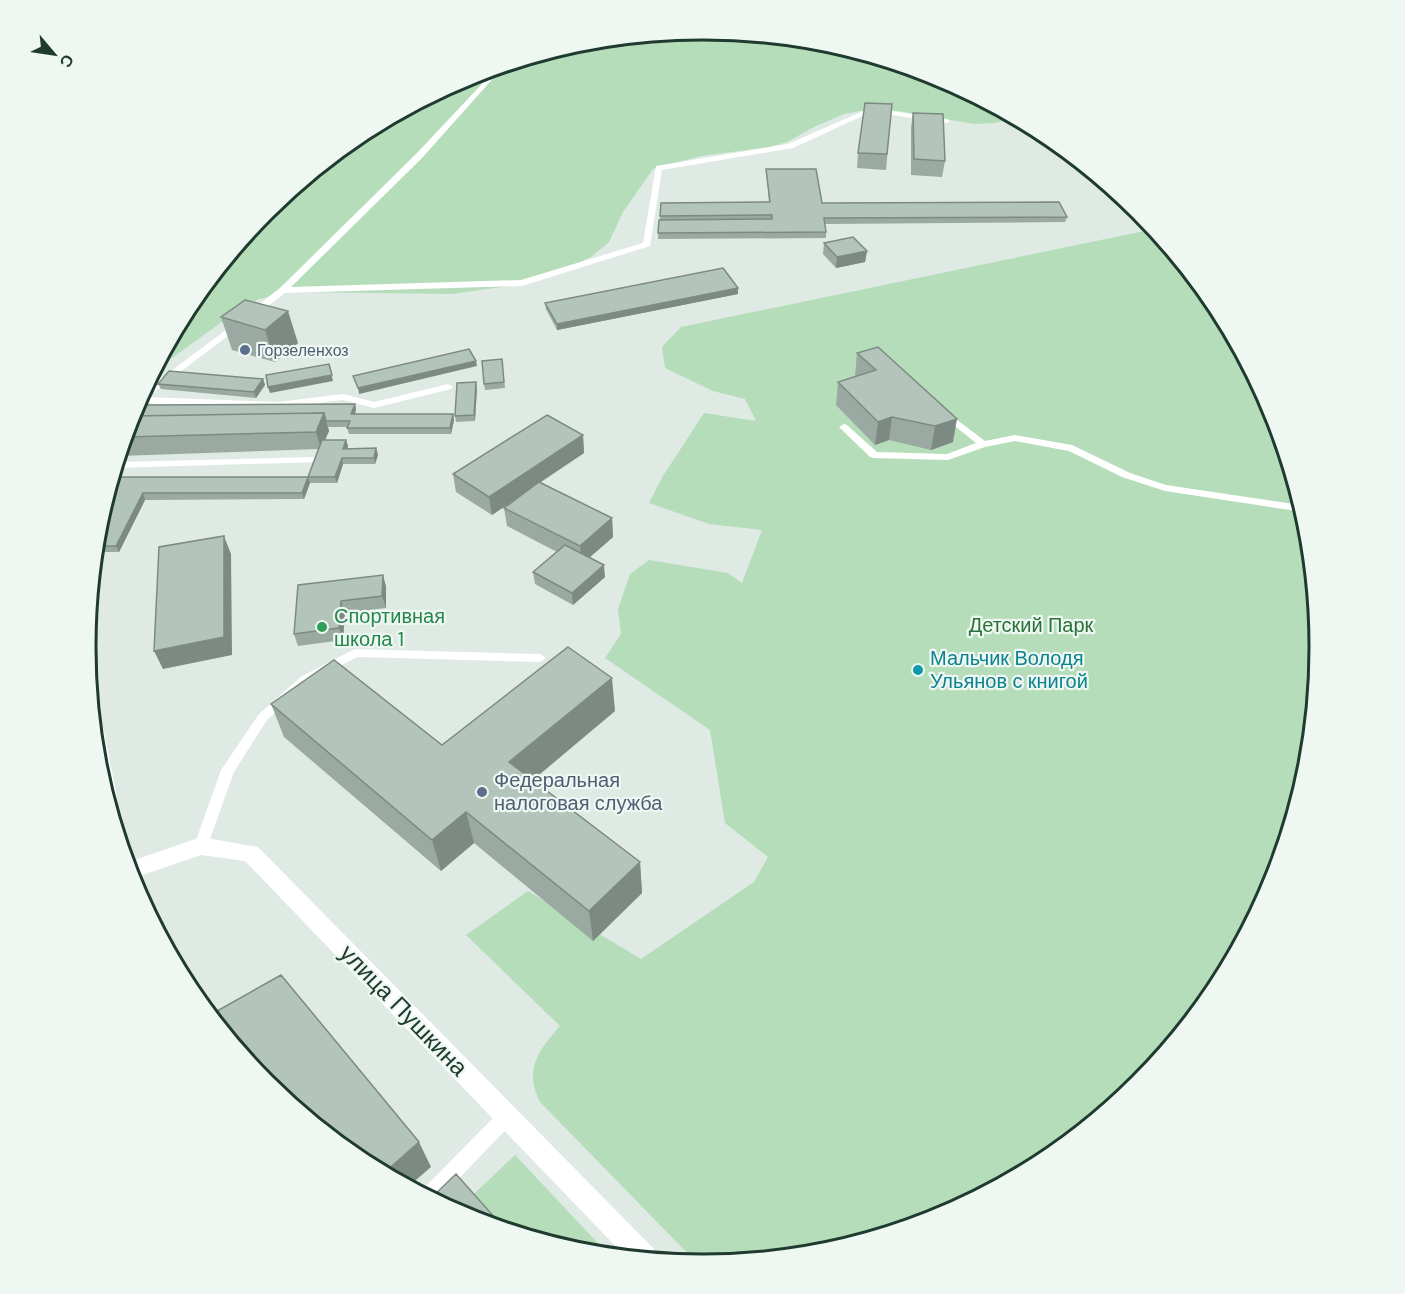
<svg xmlns="http://www.w3.org/2000/svg" width="1405" height="1294" font-family="'DM Sans',sans-serif">
	<style>
		.green { fill: #b5ddba }
		.lines { fill: none; stroke-linecap: round; stroke-linejoin: round }
		.service { fill: #fff; fill-rule: evenodd }
		.minor { fill: #fff; fill-rule: evenodd }
		.wall { fill: #9aa9a1 }
		.shaded-wall { fill: #7d8a83 }
		.building { fill: #b3c5bb; stroke: #7d8a83; stroke-width: 1.5 }
		.service-dot { fill: #5c6f8a; stroke: #eef7f1; stroke-width: 2 }
		.leisure-dot { fill: #2e9e5b; stroke: #eef7f1; stroke-width: 2 }
		.culture-dot { fill: #0f9aa8; stroke: #eef7f1; stroke-width: 2 }
		.labels { text-anchor: middle; dominant-baseline: central; stroke-width: 4.5; stroke-linejoin: round; paint-order: stroke }
		.far-service-label { font-size: 16px; fill: #4e5e75; stroke: #eef7f1; text-anchor: start }
		.leisure-label { font-size: 20px; fill: #27864d; stroke: #eef7f1; text-anchor: start }
		.park-label { font-size: 20px; fill: #287239; stroke: #eef7f1 }
		.culture-label { font-size: 20px; fill: #0d838f; stroke: #eef7f1; text-anchor: start }
		.service-label { font-size: 20px; fill: #4e5e75; stroke: #eef7f1; text-anchor: start }
		.near-street-label { font-size: 24px; fill: #1f3a2f; stroke: #eef7f1 }
		.rim { fill: none; stroke: #1f3a2f; stroke-width: 3 }
	</style>
	<rect width="100%" height="100%" fill="#deeae3"/>
	<path class="green" d="M703,30L823,42L939,77L1049,137L1020,128L1013,119L995,123L974,124L898,111L871,109L844,114L816,126L787,142L769,147L701,156L653,169L623,212L609,242L591,257L561,271L522,284L452,294L292,292L259,299L237,311L154,371L190,304L266,210L360,134L467,77L582,42Z
		M1154,229L1216,305L1273,411L1308,527L1319,647L1308,768L1272,883L1215,990L1139,1084L1045,1160L938,1217L823,1252L698,1264L540,1102C524,1070 538,1051 560,1026L466,935L528,891L641,959L754,882L768,857L725,823L710,730L605,658L621,634L618,609L630,574L649,560L728,573L742,583L762,530L709,524L649,503L663,476L704,413L756,421L745,399L713,391L665,368L662,347L681,327Z
		M515,1155L609,1255L582,1252L466,1217L456,1211Z"/>
	<g class="lines">
		<path class="service" d="M505,65L422,158L291,287L521,280L643,243L656,166L788,144L870,108L947,119L950,121L947,123L871,112L793,148L662,170L650,246L522,286L285,293L255,316H249V312L280,288L416,154L497,68Z
			M238,321L241,322V326L147,397L278,402L343,394L374,402L448,384L453,387L451,389L374,408L343,400L278,408L137,403L143,392Z
			M944,410L985,441L1015,435L1072,445L1130,473L1166,485L1301,505L1303,512L1165,491L1122,477L1069,451L1015,441L985,447L948,460L874,458L870,457L839,427L844,424L847,425L877,452L947,454L976,443L941,415V411Z
			M315,457L320,460L319,462L115,468L117,462Z
			M355,649L540,654L546,658L540,662L357,657L310,682L267,720L234,772L206,850L201,852L196,850L194,846L221,770L259,714L302,676Z
			M507,1108L513,1110L515,1116L513,1122L448,1190L435,1200L420,1192L501,1110Z"/>
		<path class="minor" d="M93,720L100,722L103,727L118,802L115,808L110,810L97,767Z
			M201,837L258,847L654,1249L658,1260L625,1256L245,861L201,855L131,879L126,863Z"/>
	</g>
	<path class="wall" d="M892,104L886,170L857,168L858,153Z
		M913,113L945,161L942,177L911,175V128Z
		M766,169L822,203L1067,217L1065,222L825,224L826,232V238L658,239L659,220H660L661,203L769,202Z
		M824,243L867,251L865,262L836,268L823,254Z
		M738,288V294L557,330L546,309L545,303Z
		M245,300L298,343L275,362L232,350L221,317Z
		M857,353L953,442L931,450L889,440L875,445L836,405L838,382L855,377Z
		M502,359L505,388L485,390L484,384Z
		M263,379L265,385L256,398L161,389L158,384Z
		M477,388L475,421L456,422L455,416Z
		M355,404L356,410L355,414H453L454,420L451,434H349L347,428L348,427H328L329,431L325,440H346L348,446L347,449L376,448L378,455L375,464H343L337,483H310L304,499L145,500L119,552H95L97,526L104,513H102L112,477H308L318,449L119,456L131,416Z
		M583,435L584,453L540,482L612,518L613,537L589,558L605,577L573,605L535,584L533,572L557,552L507,526L504,508L520,496L492,515L456,492L453,474Z
		M383,575L386,587V608L345,613L343,640L298,646L294,634L298,585Z
		M271,704L442,745L615,711L533,780L640,862L642,893L593,941L474,843L441,871L284,737Z"/>
	<path class="shaded-wall" d="M867,251L865,262L836,268L837,257Z
		M738,288V294L557,330V324Z
		M288,311L298,343L275,362L265,330Z
		M476,361L477,366L359,394L358,388Z
		M329,364L333,381L270,393L268,387Z
		M263,379L265,385L256,398L254,392Z
		M476,382L477,388L475,421L474,415Z
		M355,404L356,410L353,420L351,414Z
		M324,413L329,431L321,449L316,432Z
		M453,414L454,420L451,434L450,428Z
		M892,417L889,440L875,445L878,422Z
		M957,419L953,442L931,450L935,426Z
		M583,435L584,453L492,515L489,497Z
		M346,440L348,446L345,455L343,449Z
		M376,448L378,455L375,464L374,458Z
		M342,458L343,464L337,483L335,477Z
		M308,477L310,483L304,499L302,493Z
		M143,493L145,500L119,552L116,546Z
		M612,518L613,537L582,564L580,546Z
		M224,536L231,554L232,655L163,669L154,651Z
		M604,565L605,577L573,605L572,593Z
		M383,575L386,587V608L382,596Z
		M341,601L345,613L343,640L339,628Z
		M612,678L615,711L516,794L509,762Z
		M466,812L474,843L441,871L432,840Z
		M640,862L642,893L593,941L589,911Z
		M419,1142L431,1167L409,1186L384,1173Z"/>
	<path class="building" d="M865,103L892,104L887,154L858,153Z
		M913,113L943,114L945,161L914,159Z
		M766,169H816L822,203L1059,202L1067,217L824,218L826,232L658,233L659,220L772,219V215L660,216L661,203L770,202Z
		M853,237L867,251L837,257L824,243Z
		M723,268L738,288L557,324L545,303Z
		M245,300L288,311L265,330L221,317Z
		M878,347L957,419L935,426L892,417L878,422L838,382L876,370L857,353Z
		M469,349L476,361L358,388L353,376Z
		M502,359L504,382L484,384L482,361Z
		M329,364L332,375L268,387L266,375Z
		M169,371L263,379L254,392L158,384Z
		M476,382L474,415L455,416L457,383Z
		M355,404L351,414H453L450,428H347L350,421H326L324,413L137,416L143,405Z
		M324,413L316,432L124,437L131,416Z
		M547,415L583,435L489,497L453,474Z
		M322,440H346L343,449L376,448L374,458H342L335,477H308Z
		M112,477H308L302,493H143L116,546H95L97,526L108,506H103Z
		M539,482L612,518L580,546L504,508Z
		M224,536V637L154,651L159,547Z
		M565,545L604,565L572,593L533,572Z
		M383,575L382,596L341,601L339,628L294,634L298,585Z
		M568,647L612,678L509,762L640,862L589,911L466,812L432,840L271,704L334,660L442,745Z
		M281,975L419,1142L384,1173L359,1160L266,1083L210,1015Z
		M456,1174L504,1228L466,1217L431,1198Z"/>
	<g class="service-dot">
		<circle cx="245" cy="350" r="6"/>
		<circle cx="482" cy="792" r="6"/>
	</g>
	<circle class="leisure-dot" cx="322" cy="627" r="6"/>
	<circle class="culture-dot" cx="918" cy="670" r="6"/>
	<g class="labels">
		<g class="far-service-label">
			<text x="257" y="350">Горзеленхоз</text>
		</g>
		<g class="leisure-label">
			<text x="334" y="616">Спортивная<tspan x="334" dy="23">школа 1</tspan></text>
		</g>
		<g class="park-label">
			<text x="1031" y="625">Детский Парк</text>
		</g>
		<g class="culture-label">
			<text x="930" y="658">Мальчик Володя<tspan x="930" dy="23">Ульянов с книгой</tspan></text>
		</g>
		<g class="service-label">
			<text x="494" y="780">Федеральная<tspan x="494" dy="23">налоговая служба</tspan></text>
		</g>
		<g class="near-street-label">
			<text transform="translate(404 1010) rotate(46)">улица Пушкина</text>
		</g>
	</g>
	<path d="M0 0H1405V1294H0ZM702 40H703A606 606 0 0 1 1309 646V648A606 606 0 0 1 703 1254H702A606 606 0 0 1 96 648V646A606 606 0 0 1 702 40Z" fill="#eef7f1" fill-rule="evenodd"/>
	<path class="rim" d="M702 40H703A606 606 0 0 1 1309 646V648A606 606 0 0 1 703 1254H702A606 606 0 0 1 96 648V646A606 606 0 0 1 702 40Z"/>
	<g transform="translate(54 54) rotate(119)" stroke="#eef7f1" stroke-width="4.5" paint-order="stroke">
	<path d="M0-4.5L10 22L0 15L-10 22Z" fill="#1f3a2f"/>
	<text y="-9" font-size="16" font-weight="bold" text-anchor="middle" fill="#1f3a2f">С</text>
	</g>
</svg>
